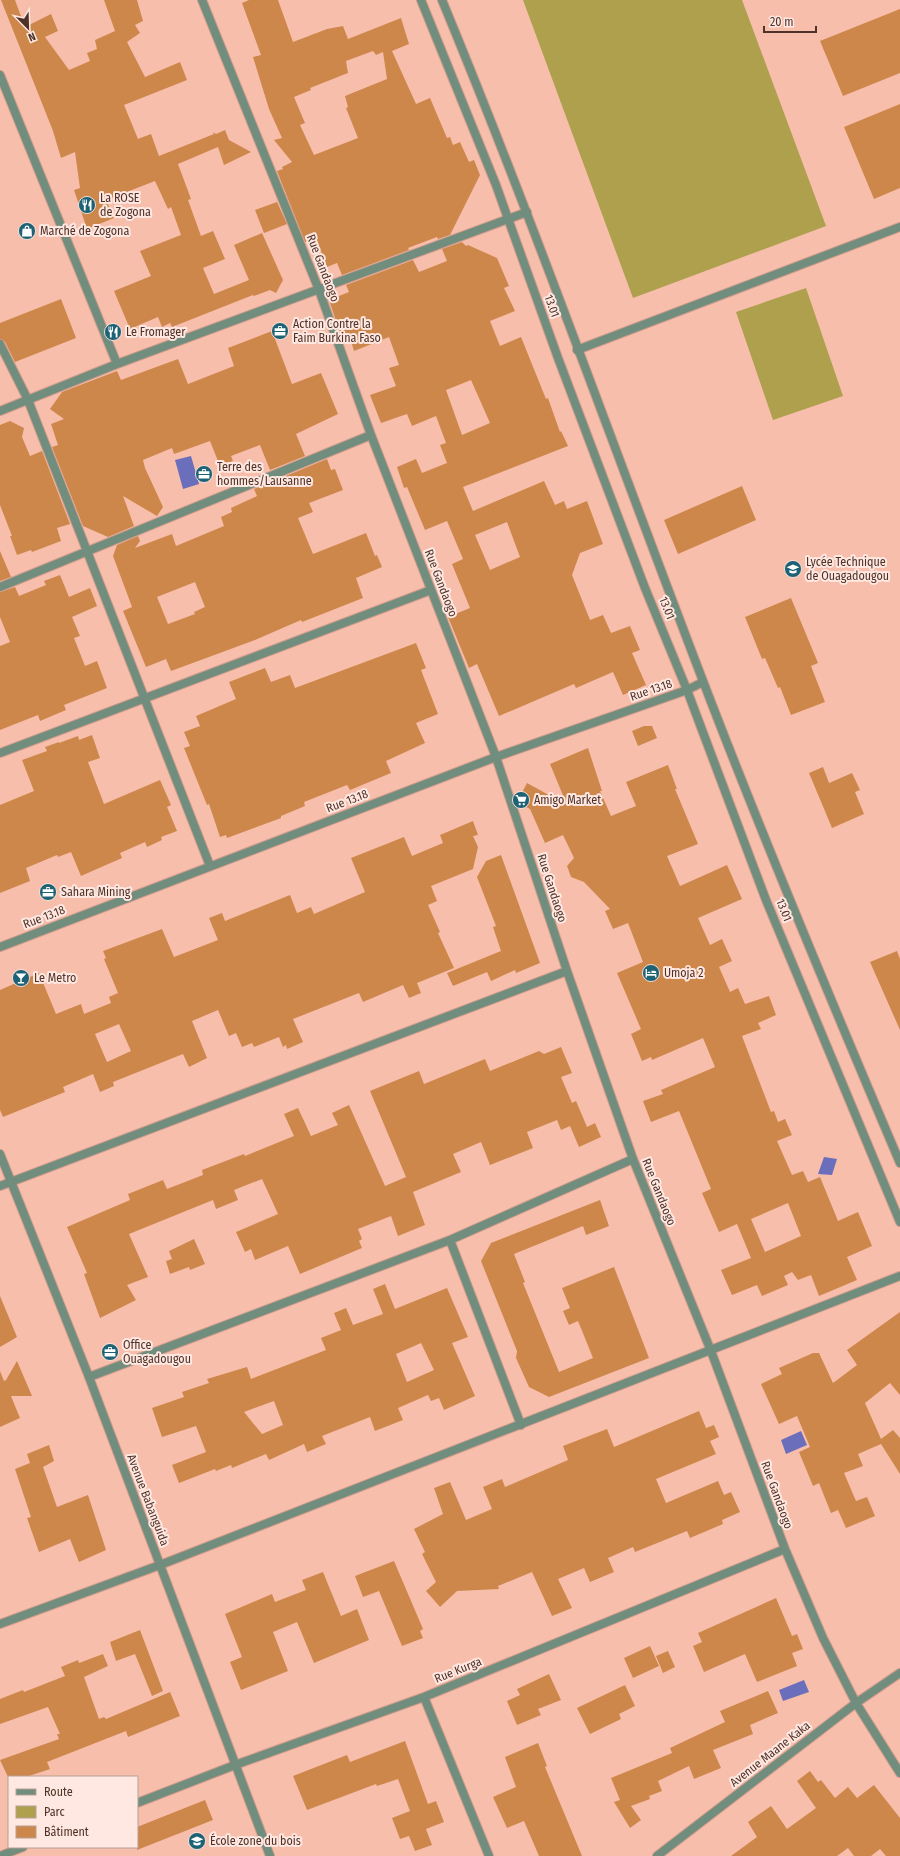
<svg xmlns="http://www.w3.org/2000/svg" width="900" height="1856" font-family="'Fira Sans Condensed',sans-serif">
	<style>
		.green { fill: #afa04d }
		.water { fill: #6b6fbb }
		.building { fill: #ce874b; fill-rule: evenodd }
		.lines { fill: none; stroke-linecap: round; stroke-linejoin: round }
		.service-casing { stroke: #ce9c8c; stroke-width: 10 }
		.minor-casing { stroke: #ce9c8c; stroke-width: 10 }
		.tertiary-casing { stroke: #ce9c8c; stroke-width: 10 }
		.service { stroke: #718d7d; stroke-width: 8 }
		.minor { stroke: #718d7d; stroke-width: 8 }
		.tertiary { stroke: #718d7d; stroke-width: 8 }
		.labels { text-anchor: middle; dominant-baseline: central; stroke-width: 4; stroke-linejoin: round; paint-order: stroke }
		.poi-label { font-size: 12px; fill: #4e3228; stroke: #ffe8e1; text-anchor: start }
		.street-label { font-size: 12px; fill: #4e3228; stroke: #ffe8e1 }
	</style>
	<rect width="100%" height="100%" fill="#f7beab"/>
	<path class="green" d="M523,0H742L826,226L633,298Z
		M806,288L843,396L773,420L736,312Z"/>
	<path class="water" d="M191,456L199,484L183,489L175,460Z
		M824,1157L837,1159L832,1175L818,1174Z
		M801,1431L807,1445L786,1454L781,1440Z
		M804,1680L809,1692L783,1701L779,1690Z"/>
	<path class="building" d="M1,0H15L25,27L51,14L58,31L45,37L69,70L90,61L87,53L97,49L95,40L115,31L104,0H137L143,21L135,25L140,33L127,42L145,77L180,62L187,80L124,105L138,139L151,134L159,156L214,134L213,132L216,134L225,130L229,140L251,152L224,165L218,147L178,164L191,199L188,200L201,236L213,231L225,259L203,268L214,294L249,280L234,245L262,233L283,280L276,293L270,290L254,296L253,295L172,327L170,323L162,327L158,317L130,329L114,291L151,276L140,251L181,235L171,207L168,209L155,181L106,200L114,218L87,229L74,190L80,188L75,152L61,158L53,131Z
		M249,0H278L293,42L327,29L343,26L348,39L401,18L409,44L392,51L416,104L430,98L447,138L450,137L453,145L460,142L469,162L474,160L480,175L450,235L438,239L437,237L408,248L409,250L342,275L337,263L327,267L316,238L305,242L277,171L283,169L282,167L292,162L274,140L282,138L269,109L253,57L261,55L242,3ZM373,51L376,55L383,52L387,79L345,96L348,107L346,108L358,138L314,155L300,125L305,123L294,97L311,90L310,88L348,73L346,61Z
		M900,9V73L843,96L820,41Z
		M900,104V188L874,199L844,127Z
		M277,202L287,224L264,233L255,210Z
		M462,242L466,246L468,245L497,258L509,286L504,288L515,311L490,321L500,346L521,337L546,399L548,398L560,432L561,431L568,446L463,487L473,511L544,481L555,505L564,501L567,509L587,501L603,544L580,553L572,575L590,620L603,615L611,633L630,626L640,650L632,653L646,685L623,695L613,672L576,688L574,684L499,716L477,664L469,668L448,617L470,608L452,564L463,559L447,521L425,530L407,487L404,488L397,467L416,459L422,473L447,463L440,445L446,443L436,416L412,426L407,414L381,423L370,395L396,386L389,368L399,365L389,337L354,351L351,341L344,344L332,309L329,300L349,292L346,285L413,260L419,272L447,261L442,249ZM471,380L490,423L462,435L446,390ZM507,522L520,557L490,570L475,535Z
		M61,299L76,338L15,362L5,342L0,339V323Z
		M272,331L292,384L321,373L338,414L296,434L305,456L270,470L260,445L231,456L233,461L220,466L210,441L174,454L172,448L143,460L145,468L163,507L157,516L123,496L134,526L108,537L83,526L52,447L58,445L51,424L64,419L50,409L62,392L117,371L121,380L178,359L188,384L234,366L228,348Z
		M10,421L24,428L22,437L30,456L42,451L70,524L57,528L61,541L32,552L31,550L17,555L10,536H12L0,505V425Z
		M327,459L331,470L335,469L343,490L309,503L313,512L298,518L313,554L366,533L375,556L377,555L382,567L356,578L363,598L302,622L301,620L255,640L171,671L166,659L146,667L123,611L132,607L113,556L117,545L138,536L140,541L135,548L172,534L176,546L224,526L221,517L232,512L231,508L257,496L254,489ZM195,582L205,607L194,612L195,614L168,624L157,597Z
		M742,486L756,520L678,554L664,520Z
		M0,551L11,577L0,581Z
		M60,575L69,597L90,588L97,606L72,617L80,636L74,638L85,666L97,661L107,688L64,705L66,710L40,721L38,715L0,730V646L10,642L0,617V592L15,587L19,596L46,585L44,581Z
		M791,598L818,663L811,666L825,702L791,715L780,687L778,688L765,658L762,659L745,617Z
		M416,643L426,668L421,670L438,714L416,723L425,743L386,761L391,773L350,790L347,785L304,802L305,806L281,816V818L227,838L226,835L220,837L209,804L207,805L184,748L190,746L184,732L200,726L196,716L236,699L229,682L265,668L271,682L290,675L295,688Z
		M644,726H652L657,738L638,746L632,731Z
		M92,735L100,758L88,762L104,804L160,780L171,805L167,807L177,831L161,837L162,840L147,847L145,842L120,853L122,858L81,876L71,852L58,857L57,855L26,868L30,881L0,893V805L34,791L22,760L47,751L45,747L59,742V743L78,736L79,740Z
		M588,748L602,791H600L611,816L636,806L626,782L668,765L677,789H675L698,844L667,856L680,886L727,865L742,899L698,918L710,945L722,939L732,961L719,967L730,992L738,988L745,1004L769,996L776,1015L758,1023L761,1029L742,1036L771,1112L774,1111L778,1122L785,1119L792,1135L777,1141L792,1175L803,1171L808,1182L820,1177L838,1221L858,1212L872,1246L847,1257L857,1280L819,1296L811,1275L798,1280L792,1272L784,1276L788,1285L762,1296L757,1285L732,1295L721,1270L751,1258L737,1224L719,1232L702,1193L711,1189L679,1111L651,1122L643,1101L663,1094L661,1090L715,1067L703,1038L652,1060L651,1057L642,1061L631,1034L641,1029L617,973L643,962L628,923L613,929L605,911L610,909L584,882L571,877L567,866L574,858L563,835L545,843L530,809L517,802L527,783L567,805L550,764ZM788,1203L801,1236L765,1252L751,1219Z
		M823,767L829,783L852,773L860,790L855,792L864,814L832,828L809,773Z
		M473,821L478,835L473,836L478,847L473,869L431,886L437,901L428,905L440,932L438,933L454,968L417,983L421,993L409,998L403,985L363,1002L359,993L293,1019L303,1042L287,1049L286,1045L283,1047L279,1037L254,1047L252,1043L242,1047L236,1033L229,1036L218,1010L192,1021L207,1058L189,1067L183,1054L113,1082L114,1086L100,1092L93,1074L63,1087L65,1092L3,1117L0,1110V990L39,973L56,1014L81,1004L84,1014L111,1003L109,997L118,993L104,959L106,958L103,951L162,929L174,957L218,940L209,918L222,913L225,921L290,895L297,913L311,907L314,914L365,892L351,858L404,837L412,856L443,843L440,835ZM119,1024L131,1051L107,1062L95,1034Z
		M501,855L540,963L516,973L515,970L491,981L487,972L453,986L447,973L501,951L493,927L496,926L477,877L486,861Z
		M897,951L900,959V1030L870,962Z
		M561,1047L572,1073L561,1077L572,1103L576,1101L587,1127L595,1123L601,1137L579,1147L570,1126L561,1130L557,1120L527,1132L533,1148L490,1165L481,1142L453,1154L461,1172L413,1192L425,1225L398,1236L391,1216L358,1229L362,1239L359,1241L362,1248L300,1274L288,1246L255,1260L251,1249L245,1252L236,1232L278,1214L262,1179L234,1190L238,1200L216,1209L213,1200L129,1234L148,1277L127,1285L136,1300L100,1318L84,1274L87,1273L67,1227L130,1200L128,1194L163,1180L167,1189L203,1175L202,1170L244,1154L245,1156L294,1136L284,1114L298,1108L311,1136L338,1125L332,1113L349,1105L385,1186L406,1177L370,1091L419,1071L424,1084L485,1059L490,1071L539,1051L544,1054Z
		M600,1200L609,1226L586,1235L583,1226L514,1254L525,1282L523,1283L559,1372L593,1358L578,1321L569,1325L563,1311L570,1308L562,1288L614,1267L649,1358L549,1397L529,1387L516,1358L517,1351L481,1261L491,1243Z
		M194,1239L205,1264L190,1270L189,1267L170,1274L166,1261L172,1259L169,1251Z
		M385,1284L395,1309L447,1288L468,1337L452,1343L475,1396L444,1410L439,1398L431,1401L428,1395L398,1408L403,1420L375,1431L370,1417L322,1436L326,1444L307,1452L304,1444L269,1460L266,1454L232,1468L231,1465L216,1471L215,1469L179,1483L172,1465L206,1452L196,1426L162,1437L152,1408L184,1397L182,1392L209,1383L207,1379L247,1367L251,1379L326,1350L321,1338L341,1330L334,1313L346,1308L353,1325L383,1314L373,1289ZM421,1343L434,1370L407,1382L396,1354ZM274,1401L283,1425L262,1434L244,1412Z
		M0,1296L17,1337L0,1347Z
		M900,1312V1395L890,1383L865,1403L881,1439L893,1430L900,1438V1474L881,1444L858,1454L863,1466L844,1473L856,1501L867,1497L875,1516L846,1528L838,1510L831,1513L819,1483L813,1486L799,1452L810,1447L797,1416L779,1424L761,1384L782,1374L779,1368L813,1353H819L833,1383L857,1365L847,1350Z
		M17,1361L32,1396H11L20,1418L0,1427V1371L4,1381L6,1380Z
		M699,1411L706,1428L714,1425L719,1437L710,1441L716,1454L656,1479L666,1503L718,1481L724,1495L731,1492L740,1512L722,1520L723,1524L690,1538L687,1531L635,1552L633,1547L608,1558L614,1572L590,1582L584,1568L558,1579L572,1608L552,1616L532,1572L498,1586L499,1589L457,1591L440,1607L426,1591L436,1582L422,1554L425,1552L414,1529L443,1514L434,1488L450,1482L466,1520L492,1509L483,1487L502,1479L505,1487L568,1460L563,1446L607,1429L614,1447Z
		M49,1445L54,1461L43,1467L57,1507L88,1495L106,1550L79,1562L70,1539L39,1552L27,1518L31,1517L15,1469L30,1463L27,1454Z
		M394,1561L423,1629L420,1631L423,1638L402,1646L379,1591L363,1597L355,1576Z
		M323,1572L341,1616L357,1609L369,1640L314,1663L297,1622L273,1632L288,1671L241,1690L230,1662L242,1657L225,1614L272,1594L275,1602L306,1590L302,1580Z
		M776,1598L792,1636L797,1634L803,1649L792,1653L797,1666L757,1682L745,1654L704,1672L693,1646L702,1642L698,1633Z
		M140,1630L163,1691L152,1696L135,1654L116,1661L110,1642Z
		M650,1646L659,1666L633,1678L624,1658Z
		M668,1651L675,1667L663,1673L656,1656Z
		M103,1654L108,1666L84,1677L99,1719L104,1717L106,1719L170,1692L180,1716L128,1737L126,1731L47,1762L50,1769L26,1777H8L0,1760L59,1739L57,1734H60L48,1707L0,1724V1699L23,1690L24,1692L65,1676L61,1667L78,1660L79,1663Z
		M549,1674L561,1700L538,1709L541,1715L517,1725L507,1701L520,1695L517,1689Z
		M625,1685L635,1706L619,1714L621,1719L590,1734L577,1708Z
		M768,1691L778,1713L750,1725L753,1734L713,1750L721,1768L694,1779L689,1766L658,1781L662,1791L649,1796L650,1799L631,1806L641,1820L630,1828L614,1802L620,1800L611,1778L672,1753L670,1748L725,1722L720,1711Z
		M405,1741L428,1804L436,1801L444,1822L426,1829L432,1845L415,1851L409,1836L400,1839L392,1818L410,1811L398,1779L377,1786L376,1784L307,1810L293,1776L347,1755L350,1762Z
		M538,1743L547,1766L545,1767L582,1856H539L524,1821L507,1828L493,1797L516,1787L505,1757Z
		M810,1771L818,1782L821,1780L835,1798L848,1787L857,1798L874,1785L900,1818V1856H886L880,1849L871,1856H854L848,1848L837,1856H731L757,1837L748,1822L771,1806L787,1829L816,1808L797,1781Z
		M205,1800L213,1820L137,1850V1827Z"/>
	<g class="lines">
		<g class="service-casing">
			<path id="service" d="M577,350L900,227"/>
		</g>
		<g class="minor-casing">
			<path id="minor" d="M202,0L319,290L371,435L496,757L567,971L633,1159L711,1351L785,1549L823,1638L856,1703L900,1773
				M0,75L117,364
				M0,344L28,400L210,866
				M0,411L117,364L527,212
				M0,587L371,435
				M0,753L431,590
				M0,947L496,757L687,690L703,682
				M0,1186L567,971
				M450,1240L521,1425
				M89,1377L450,1240L633,1159
				M0,1624L160,1565L900,1276
				M424,1697L489,1856
				M137,1803L235,1765L424,1697L785,1549
				M0,1856L23,1847
				M657,1856L856,1703L900,1673"/>
		</g>
		<g class="tertiary-casing">
			<path id="tertiary" d="M421,0L496,185L558,358L645,588L687,690L766,900L900,1222
				M442,0C535,225 616,454 703,681C765,843 832,1003 900,1163
				M0,1154L89,1377L270,1856"/>
		</g>
		<use href="#service" class="service"/>
		<use href="#minor" class="minor"/>
		<use href="#tertiary" class="tertiary"/>
	</g>
	<defs>
		<g id="restaurant-disc" transform="scale(0.9)"><circle r="9.5" fill="#1e6275" stroke="#ffe8e1"/><path d="M-5-6h1v4h1v-4h1v4h1v-4h1v5L-1.5 .5V6h-2V.5L-5-1ZM5-6V6H3V1.5H1.5Q1.5-4 5-6Z" fill="#fff"/></g>
		<g id="shop-disc" transform="scale(0.9)"><circle r="9.5" fill="#1e6275" stroke="#ffe8e1"/><path d="M-5-2.5h2.3a2.7 3.5 0 0 1 5.4 0H5L5.5 6h-11ZM-1.5-2.5h3a1.5 2.3 0 0 0-3 0Z" fill="#fff"/></g>
		<g id="office-disc" transform="scale(0.9)"><circle r="9.5" fill="#1e6275" stroke="#ffe8e1"/><path d="M-6-3h4V-5.5h4V-3h4V5H-6ZM-1-4.5V-3h2v-1.5ZM-6 0V1H6V0Z" fill="#fff"/></g>
		<g id="school-disc" transform="scale(0.9)"><circle r="9.5" fill="#1e6275" stroke="#ffe8e1"/><path d="M0-5L7-2L0 1L-7-2ZM-4 1L0 2.5L4 1V4Q0 6-4 4Z" fill="#fff"/></g>
		<g id="supermarket-disc" transform="scale(0.9)"><circle r="9.5" fill="#1e6275" stroke="#ffe8e1"/><path d="M-6-5.5h2.5l.6 2H6L4.5 2H-2.5L-4.4-4H-6ZM-1.5 3.2a1.3 1.3 0 1 0 .1 0ZM3 3.2a1.3 1.3 0 1 0 .1 0Z" fill="#fff"/></g>
		<g id="hotel-disc" transform="scale(0.9)"><circle r="9.5" fill="#1e6275" stroke="#ffe8e1"/><path d="M-6-4.5h1.5V1H6V5H4.5V3h-9V5H-6ZM-4 0a1.8 1.8 0 1 1 3.6 0ZM.5 0V-2.5h3Q6-2.5 6 0Z" fill="#fff"/></g>
		<g id="bar-disc" transform="scale(0.9)"><circle r="9.5" fill="#1e6275" stroke="#ffe8e1"/><path d="M-6-5H6L.8 .8V4.5H3.5V6h-7V4.5H-.8V.8Z" fill="#fff"/></g>
	</defs>
	<g fill-rule="evenodd">
		<use href="#restaurant-disc" x="87" y="205"/>
		<use href="#shop-disc" x="27" y="231"/>
		<use href="#office-disc" x="280" y="331"/>
		<use href="#restaurant-disc" x="113" y="332"/>
		<use href="#office-disc" x="204" y="474"/>
		<use href="#school-disc" x="793" y="569"/>
		<use href="#supermarket-disc" x="521" y="800"/>
		<use href="#office-disc" x="48" y="892"/>
		<use href="#hotel-disc" x="651" y="973"/>
		<use href="#bar-disc" x="21" y="978"/>
		<use href="#office-disc" x="110" y="1352"/>
		<use href="#school-disc" x="197" y="1841"/>
	</g>
	<g class="labels">
		<g class="poi-label">
			<text x="100" y="198">La ROSE<tspan x="100" dy="14">de Zogona</tspan></text>
			<text x="40" y="231">Marché de Zogona</text>
			<text x="293" y="324">Action Contre la<tspan x="293" dy="14">Faim Burkina Faso</tspan></text>
			<text x="126" y="332">Le Fromager</text>
			<text x="217" y="467">Terre des<tspan x="217" dy="14">hommes/Lausanne</tspan></text>
			<text x="806" y="562">Lycée Technique<tspan x="806" dy="14">de Ouagadougou</tspan></text>
			<text x="534" y="800">Amigo Market</text>
			<text x="61" y="892">Sahara Mining</text>
			<text x="664" y="973">Umoja 2</text>
			<text x="34" y="978">Le Metro</text>
			<text x="123" y="1345">Office<tspan x="123" dy="14">Ouagadougou</tspan></text>
			<text x="210" y="1841">École zone du bois</text>
		</g>
		<g class="street-label">
			<text transform="translate(323 268) rotate(69)">Rue Gandaogo</text>
			<text transform="translate(552 306) rotate(70)">13.01</text>
			<text transform="translate(441 583) rotate(69)">Rue Gandaogo</text>
			<text transform="translate(667 608) rotate(68)">13.01</text>
			<text transform="translate(651 690) rotate(-19)">Rue 13.18</text>
			<text transform="translate(347 801) rotate(-21)">Rue 13.18</text>
			<text transform="translate(552 888) rotate(72)">Rue Gandaogo</text>
			<text transform="translate(784 910) rotate(68)">13.01</text>
			<text transform="translate(44 917) rotate(-21)">Rue 13.18</text>
			<text transform="translate(659 1192) rotate(68)">Rue Gandaogo</text>
			<text transform="translate(777 1495) rotate(70)">Rue Gandaogo</text>
			<text transform="translate(148 1500) rotate(69)">Avenue Babanguida</text>
			<text transform="translate(458 1670) rotate(-22)">Rue Kurga</text>
			<text transform="translate(770 1754) rotate(-38)">Avenue Maane Kaka</text>
		</g>
	</g>
	<rect x="8" y="1776" width="130" height="72" fill="#ffe8e1" stroke="#b89f97"/>
	<rect x="16" y="1789" width="20" height="6" fill="#718d7d" stroke="#b89f97"/>
	<text x="44" y="1796" font-size="12" fill="#4e3228">Route</text>
	<rect x="16" y="1806" width="20" height="12" fill="#afa04d" stroke="#b89f97"/>
	<text x="44" y="1816" font-size="12" fill="#4e3228">Parc</text>
	<rect x="16" y="1826" width="20" height="12" fill="#ce874b" stroke="#b89f97"/>
	<text x="44" y="1836" font-size="12" fill="#4e3228">Bâtiment</text>
	<g transform="translate(28 28) rotate(157)" stroke="#ffe8e1" stroke-width="3" paint-order="stroke">
	<path d="M0-3L7 15L0 10L-7 15Z" fill="#4e3228"/>
	<text y="-6" font-size="11" font-weight="bold" text-anchor="middle" fill="#4e3228">N</text>
	</g>
	<path d="M764 26v6h52v-6" fill="none" stroke="#4e3228" stroke-width="2"/>
	<text x="770" y="26" font-size="12" fill="#4e3228" stroke="#ffe8e1" stroke-width="3" paint-order="stroke">20 m</text>
</svg>
